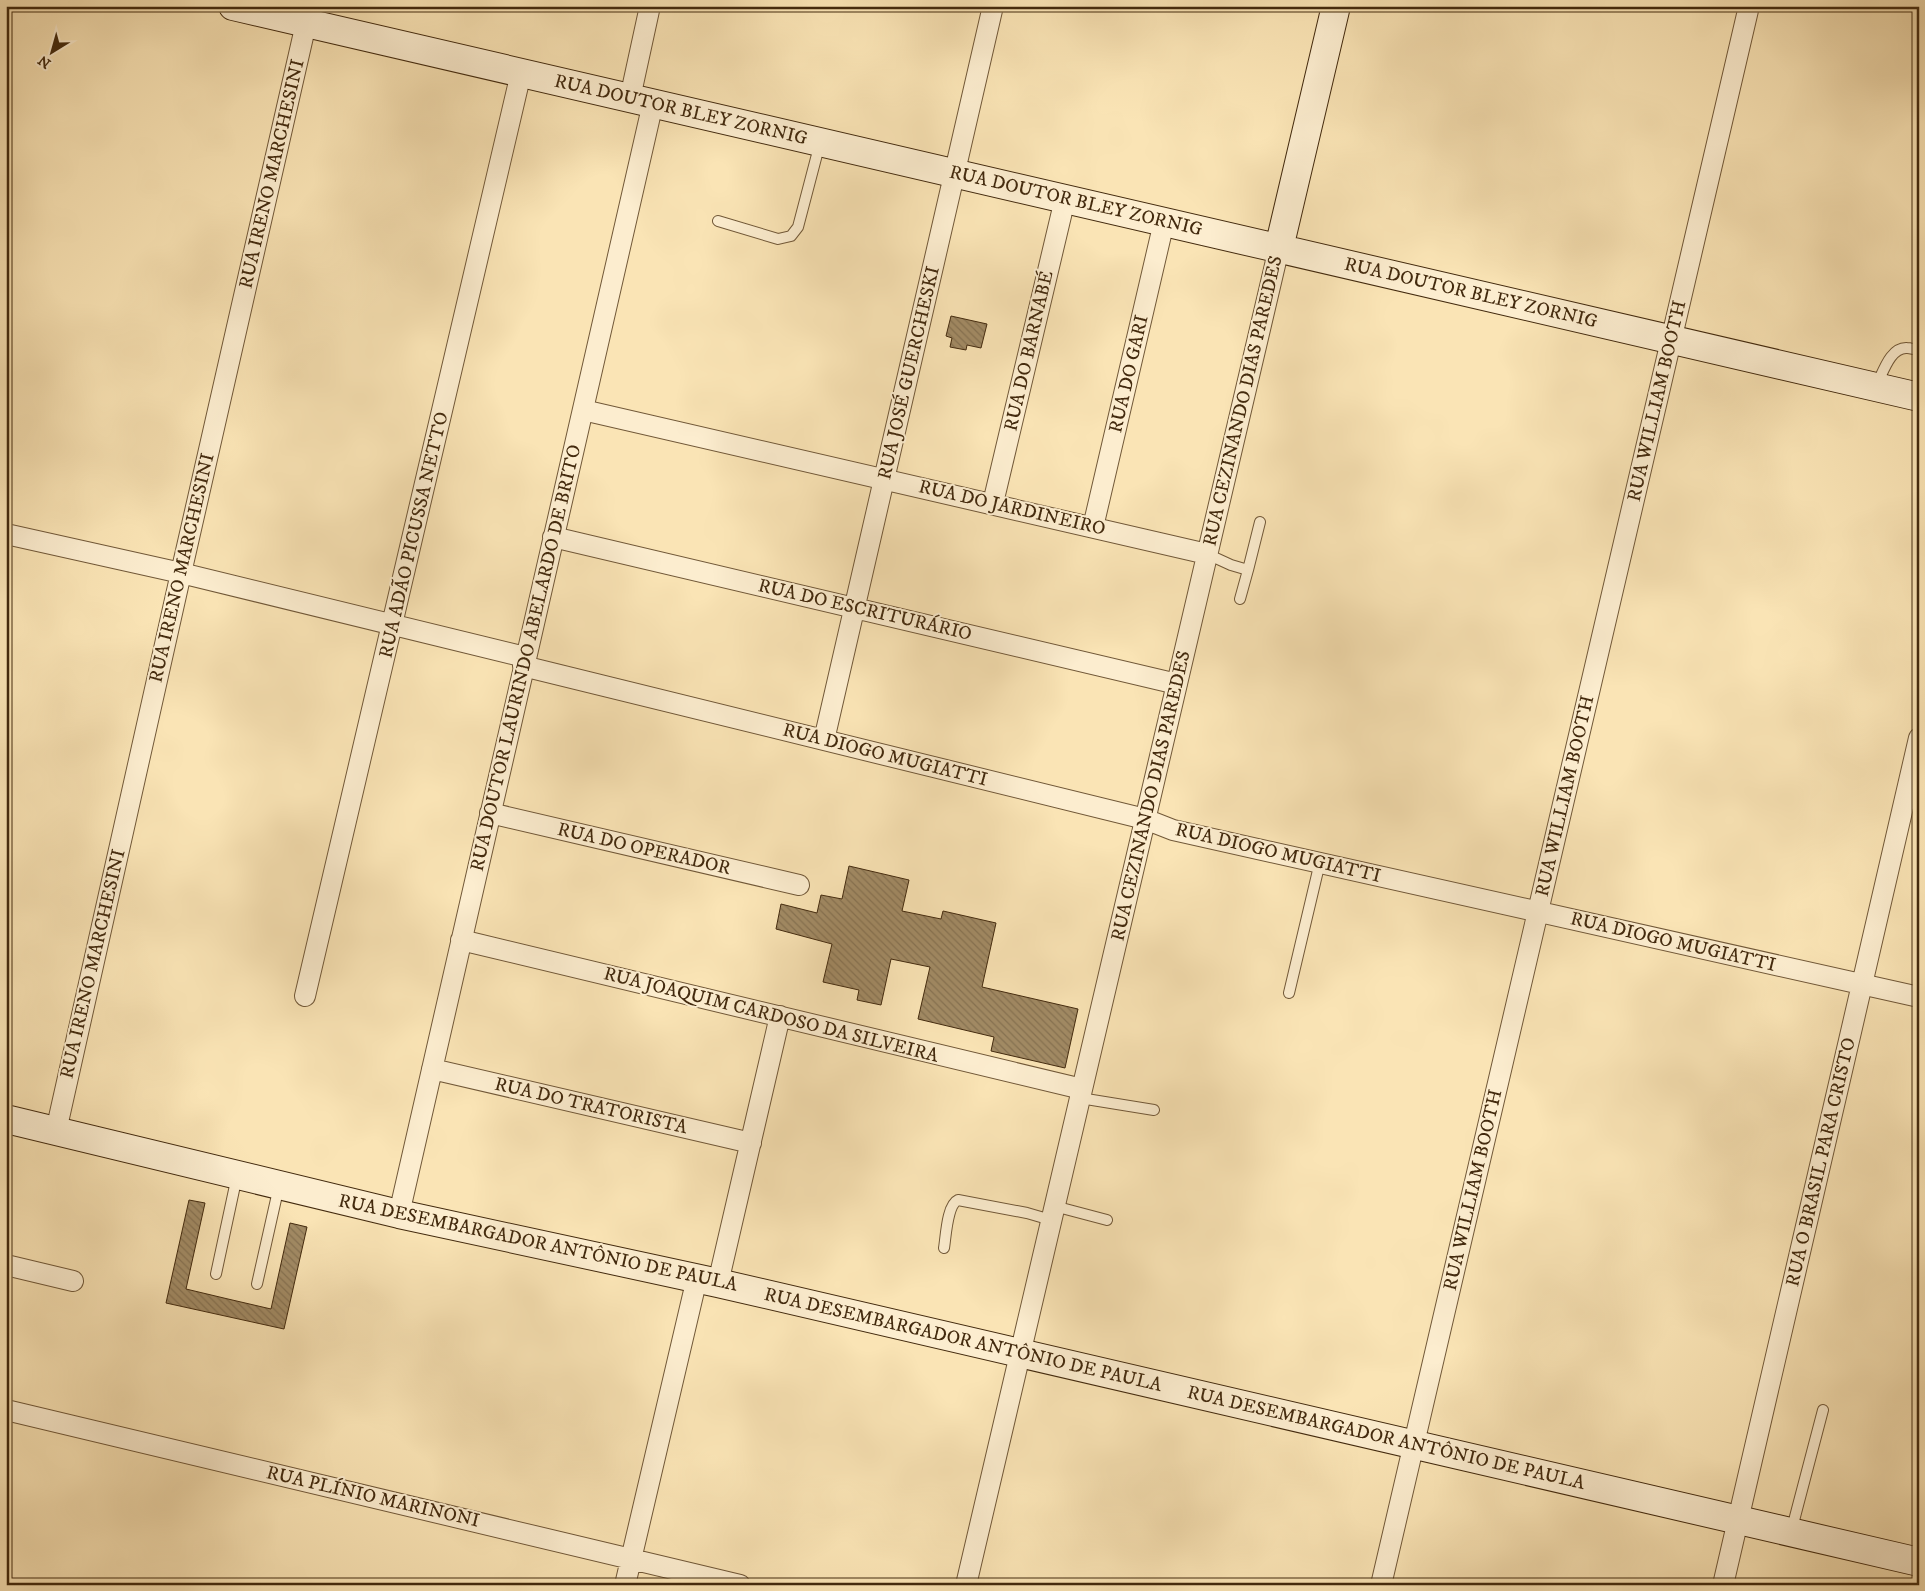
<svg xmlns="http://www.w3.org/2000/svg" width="1925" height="1591" font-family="'IM FELL DW Pica',serif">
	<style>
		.building { fill: url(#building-back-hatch); stroke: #432a0e }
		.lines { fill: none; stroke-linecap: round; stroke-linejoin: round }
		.lane-casing { stroke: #715838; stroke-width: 12 }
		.street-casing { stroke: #715838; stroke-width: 22 }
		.secondary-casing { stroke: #432a0e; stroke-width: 30 }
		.lane { stroke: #fcedcf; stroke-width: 10 }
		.street { stroke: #fcedcf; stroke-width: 20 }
		.secondary { stroke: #fcedcf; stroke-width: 28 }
		.labels { text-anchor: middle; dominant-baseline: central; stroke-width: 4; stroke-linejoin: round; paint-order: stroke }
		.street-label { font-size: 19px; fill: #432a0e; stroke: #fcedcf }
	</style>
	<defs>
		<pattern id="building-back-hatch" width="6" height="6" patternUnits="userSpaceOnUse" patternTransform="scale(1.25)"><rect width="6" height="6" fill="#a28b65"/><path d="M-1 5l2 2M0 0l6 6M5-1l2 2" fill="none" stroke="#867252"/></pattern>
	</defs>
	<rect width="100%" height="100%" fill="#fae4b5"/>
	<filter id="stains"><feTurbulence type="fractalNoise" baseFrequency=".004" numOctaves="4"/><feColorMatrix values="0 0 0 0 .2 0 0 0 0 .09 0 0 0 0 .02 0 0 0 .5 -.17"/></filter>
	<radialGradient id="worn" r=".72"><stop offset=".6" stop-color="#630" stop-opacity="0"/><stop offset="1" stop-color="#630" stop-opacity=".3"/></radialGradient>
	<path class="building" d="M951,316L987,324L981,348L967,345L966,350L950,347L952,338L946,336Z
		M849,866L909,880L902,911L941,919L943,911L996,923L982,987L1078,1009L1065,1068L991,1051L994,1037L918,1019L930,967L891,959L881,1005L857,1000L859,990L823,982L832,944L776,929L781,904L817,913L821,895L842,899Z
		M189,1200L205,1203L186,1289L228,1299L271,1309L290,1223L307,1227L284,1329L166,1303Z"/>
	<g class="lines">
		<g class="lane-casing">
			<path id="lane" d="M718,221L778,239L791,236L798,227L820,143
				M1876,386C1883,373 1890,347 1907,348C1911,348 1915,350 1919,350
				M1207,554L1231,565L1248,570L1240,599
				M1248,570L1260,522
				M1289,993L1320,862
				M1080,1098L1154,1110
				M1054,1206L1107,1220
				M944,1248C946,1236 947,1205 958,1200L1027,1213L1051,1220
				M216,1274L237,1176
				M257,1284L279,1186
				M1791,1532L1823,1410"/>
		</g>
		<g class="street-casing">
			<path id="street" d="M630,98L650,6
				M583,410L1207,554
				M993,503L1065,199
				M1093,527L1164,222
				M6,534L181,573L525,657
				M553,537L1177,684
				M523,666L1145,819L1173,830L1919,997
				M824,740L993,6
				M490,813L799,885
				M461,940L1082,1089
				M305,996L521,73
				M432,1069L751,1143
				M56,1131L181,573L310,6
				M399,1214L653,103
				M6,1265L73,1281
				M718,1283L780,1016
				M6,1410L740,1585
				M625,1585L697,1278
				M966,1585L1279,248
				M1381,1585L1749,6
				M1723,1585L1919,738"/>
		</g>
		<g class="secondary-casing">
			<path id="secondary" d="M233,6L1919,397
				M1279,248L1336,6
				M6,1119L399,1214L718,1283L1919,1562"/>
		</g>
		<use href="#lane" class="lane"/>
		<use href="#street" class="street"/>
		<use href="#secondary" class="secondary"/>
	</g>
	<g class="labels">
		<g class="street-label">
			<text transform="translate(681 110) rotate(13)">RUA DOUTOR BLEY ZORNIG</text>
			<text transform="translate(272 174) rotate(-77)">RUA IRENO MARCHESINI</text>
			<text transform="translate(1076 201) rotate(13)">RUA DOUTOR BLEY ZORNIG</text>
			<text transform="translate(1471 293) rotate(13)">RUA DOUTOR BLEY ZORNIG</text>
			<text transform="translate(1029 351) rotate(-77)">RUA DO BARNABÉ</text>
			<text transform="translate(909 373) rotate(-77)">RUA JOSÉ GUERCHESKI</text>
			<text transform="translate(1129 374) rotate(-77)">RUA DO GARI</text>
			<text transform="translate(1243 401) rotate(-77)">RUA CEZINANDO DIAS PAREDES</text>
			<text transform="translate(1657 401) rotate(-77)">RUA WILLIAM BOOTH</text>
			<text transform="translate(1012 508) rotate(13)">RUA DO JARDINEIRO</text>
			<text transform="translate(414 535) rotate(-77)">RUA ADÃO PICUSSA NETTO</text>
			<text transform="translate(182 568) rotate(-77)">RUA IRENO MARCHESINI</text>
			<text transform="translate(865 610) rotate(13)">RUA DO ESCRITURÁRIO</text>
			<text transform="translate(526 658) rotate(-77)">RUA DOUTOR LAURINDO ABELARDO DE BRITO</text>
			<text transform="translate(885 755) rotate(14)">RUA DIOGO MUGIATTI</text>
			<text transform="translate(1151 796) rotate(-77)">RUA CEZINANDO DIAS PAREDES</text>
			<text transform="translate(1565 796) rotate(-77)">RUA WILLIAM BOOTH</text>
			<text transform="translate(644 849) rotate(13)">RUA DO OPERADOR</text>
			<text transform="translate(1278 853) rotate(13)">RUA DIOGO MUGIATTI</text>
			<text transform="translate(1673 942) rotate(13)">RUA DIOGO MUGIATTI</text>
			<text transform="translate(93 964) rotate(-77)">RUA IRENO MARCHESINI</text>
			<text transform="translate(771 1015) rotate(14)">RUA JOAQUIM CARDOSO DA SILVEIRA</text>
			<text transform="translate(591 1106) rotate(13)">RUA DO TRATORISTA</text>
			<text transform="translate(1821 1162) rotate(-77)">RUA O BRASIL PARA CRISTO</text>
			<text transform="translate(1473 1190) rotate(-77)">RUA WILLIAM BOOTH</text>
			<text transform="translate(538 1243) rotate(12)">RUA DESEMBARGADOR ANTÔNIO DE PAULA</text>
			<text transform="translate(963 1340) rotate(13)">RUA DESEMBARGADOR ANTÔNIO DE PAULA</text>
			<text transform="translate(1386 1438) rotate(13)">RUA DESEMBARGADOR ANTÔNIO DE PAULA</text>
			<text transform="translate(373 1497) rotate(13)">RUA PLÍNIO MARINONI</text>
		</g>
	</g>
	<rect width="1925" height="1591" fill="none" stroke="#fae4b5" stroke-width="25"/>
	<rect x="8" y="8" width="1910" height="1576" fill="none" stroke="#432a0e" stroke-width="2.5"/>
	<rect x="12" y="12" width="1900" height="1566" fill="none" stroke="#432a0e"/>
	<g transform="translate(52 52) rotate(217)" stroke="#fcedcf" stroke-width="4" paint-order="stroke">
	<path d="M0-4L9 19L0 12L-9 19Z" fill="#432a0e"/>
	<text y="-8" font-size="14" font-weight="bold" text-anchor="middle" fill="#432a0e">N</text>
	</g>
	<rect width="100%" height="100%" filter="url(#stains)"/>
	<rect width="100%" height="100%" fill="url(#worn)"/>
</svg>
